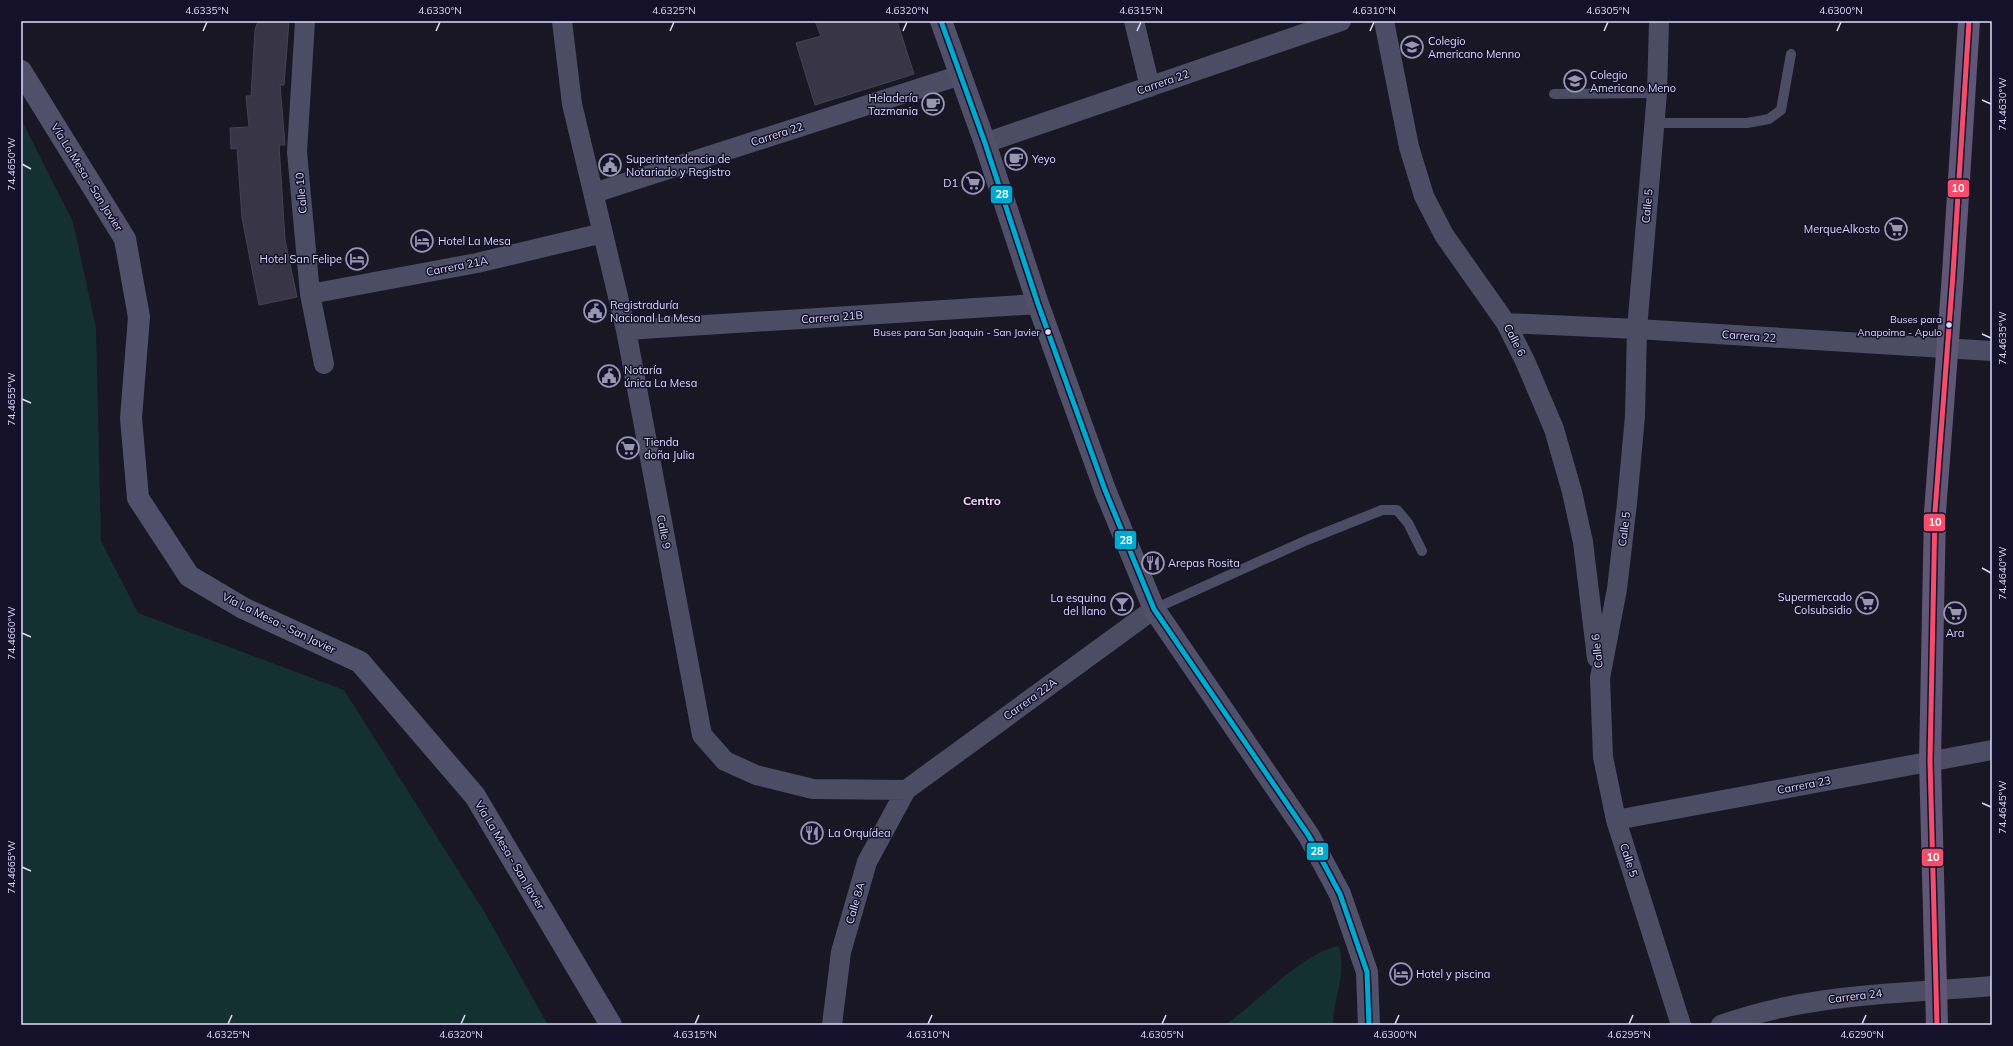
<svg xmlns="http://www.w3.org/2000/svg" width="2013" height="1046" font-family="Mulish,sans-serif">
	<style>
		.green { fill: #153030 }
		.building { fill: #383546; stroke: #454257 }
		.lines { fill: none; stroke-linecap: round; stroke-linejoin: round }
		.lane { stroke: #4d4c65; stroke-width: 10 }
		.street { stroke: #4d4c65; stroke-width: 20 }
		.secondary { stroke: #50506a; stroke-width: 22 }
		.primary { stroke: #605675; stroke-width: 22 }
		.bus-1-casing { stroke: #15112a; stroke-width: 8 }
		.bus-2-casing { stroke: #15112a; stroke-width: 8 }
		.bus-1 { stroke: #00a9ce; stroke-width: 5 }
		.bus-2 { stroke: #f44d6c; stroke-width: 5 }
		.ticks { fill: none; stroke: #dedafe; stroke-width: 1.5 }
		.bus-dot { fill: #dedafe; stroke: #15112a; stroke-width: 1.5 }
		.labels { text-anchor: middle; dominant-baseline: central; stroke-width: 3; stroke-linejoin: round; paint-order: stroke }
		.bus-label { font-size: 10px; fill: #dedafe; stroke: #15112a; text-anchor: end }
		.poi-label { font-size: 11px; fill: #dedafe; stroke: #15112a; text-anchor: start }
		.street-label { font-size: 11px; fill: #dedafe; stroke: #15112a }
		.neighbourhood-label { font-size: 12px; font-weight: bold; fill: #fedcf3; stroke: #15112a }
		.line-badge { stroke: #15112a; stroke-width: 1.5 }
		.badge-label { font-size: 11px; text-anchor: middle; font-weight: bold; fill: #fff }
		.neatline { fill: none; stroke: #dedafe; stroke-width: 1.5 }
		.ticks-label { font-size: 10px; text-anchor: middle; fill: #dedafe }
	</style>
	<rect width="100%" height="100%" fill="#191724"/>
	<path class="green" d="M21,119L73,222L96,328L101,541L138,613L344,690L485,913L548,1025H21Z
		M1339,946C1347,976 1333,997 1333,1025H1225C1257,1003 1303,952 1339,946Z"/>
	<path class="building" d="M258,21H289L284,85H280L285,145H279L285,240L297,297L259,305L242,218L237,148L231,149L230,128L249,127L246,96H251L255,30Z
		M815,21H897L914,74L815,105L796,43L821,36Z"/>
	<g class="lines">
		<path class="lane" d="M1554,94L1657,93
			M1654,123H1747L1769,119L1781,110L1791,54
			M1154,609L1307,540L1382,510H1397L1408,523L1422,551"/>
		<path class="street" d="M305,21L297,152L310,294L324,364
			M562,21L572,104L626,330L702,735L725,761L756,775L813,789L906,790
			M1134,21L1150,87
			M1384,21L1409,147L1424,196L1444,235L1506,323L1525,361L1554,429L1572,492L1583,542L1597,658
			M1659,21L1657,93L1637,329L1635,416L1627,503L1617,589L1600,678L1603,757L1616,820L1681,1025
			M985,143L1341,21
			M594,193L961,75
			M310,294L477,263L603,233
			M1506,323L1637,329L1992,351
			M626,330L1038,304
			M1616,820L1992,750
			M832,1025L841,952L867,862L906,790L1154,609
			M1721,1025C1809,993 1900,994 1992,986"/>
		<path class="secondary" d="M941,21L985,143L1038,304L1105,490L1154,609L1309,836L1340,894L1367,972L1369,1025
			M21,71L125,239L139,317L131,418L138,498L189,576L243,608L360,662L475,796L611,1025"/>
		<path class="primary" d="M1937,1025L1930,761L1935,512L1953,274L1969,21"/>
		<g class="bus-1-casing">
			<path id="bus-1" d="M941,21L985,143L1038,304L1105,490L1154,609L1309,836L1340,894L1367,972L1369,1025"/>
		</g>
		<g class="bus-2-casing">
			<path id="bus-2" d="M1937,1025L1930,761L1935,512L1953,274L1969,21"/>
		</g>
		<use href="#bus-1" class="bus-1"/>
		<use href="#bus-2" class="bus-2"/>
	</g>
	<path class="ticks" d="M203,31L207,22M436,31L440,22M670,31L674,22M903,31L907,22M1137,31L1141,22M1370,31L1374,22M1604,31L1608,22M1837,31L1841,22M1982,100L1991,104M22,164L31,169M1982,334L1991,338M22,399L31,403M1982,568L1991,573M22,633L31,637M1982,803L1991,807M22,867L31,871M228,1024L232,1015M461,1024L465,1015M695,1024L699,1015M928,1024L932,1015M1162,1024L1166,1015M1395,1024L1399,1015M1629,1024L1633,1015M1862,1024L1866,1015"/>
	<defs>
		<g id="university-ring" transform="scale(1.15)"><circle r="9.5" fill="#15112a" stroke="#9996b2" stroke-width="1.5"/><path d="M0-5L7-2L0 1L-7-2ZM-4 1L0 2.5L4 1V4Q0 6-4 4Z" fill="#9996b2"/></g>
		<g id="school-ring" transform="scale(1.15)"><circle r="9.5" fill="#15112a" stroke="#9996b2" stroke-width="1.5"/><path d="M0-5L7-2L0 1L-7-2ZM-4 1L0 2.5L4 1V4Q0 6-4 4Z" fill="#9996b2"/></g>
		<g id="cafe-ring" transform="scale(1.15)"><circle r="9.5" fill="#15112a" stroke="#9996b2" stroke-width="1.5"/><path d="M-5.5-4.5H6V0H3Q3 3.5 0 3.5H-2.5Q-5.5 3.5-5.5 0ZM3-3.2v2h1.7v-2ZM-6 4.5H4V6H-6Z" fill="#9996b2"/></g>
		<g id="civic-ring" transform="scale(1.15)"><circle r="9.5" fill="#15112a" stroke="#9996b2" stroke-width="1.5"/><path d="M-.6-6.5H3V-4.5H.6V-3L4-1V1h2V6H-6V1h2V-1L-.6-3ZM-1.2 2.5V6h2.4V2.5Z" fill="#9996b2"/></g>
		<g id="supermarket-ring" transform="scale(1.15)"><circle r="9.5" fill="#15112a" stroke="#9996b2" stroke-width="1.5"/><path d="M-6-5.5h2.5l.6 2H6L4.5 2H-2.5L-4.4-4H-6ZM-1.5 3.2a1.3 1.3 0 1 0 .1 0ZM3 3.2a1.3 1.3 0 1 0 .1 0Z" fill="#9996b2"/></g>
		<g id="hotel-ring" transform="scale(1.15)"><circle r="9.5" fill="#15112a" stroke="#9996b2" stroke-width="1.5"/><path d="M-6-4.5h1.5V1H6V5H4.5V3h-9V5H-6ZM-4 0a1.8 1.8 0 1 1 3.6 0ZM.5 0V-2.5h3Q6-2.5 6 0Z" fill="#9996b2"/></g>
		<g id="restaurant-ring" transform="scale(1.15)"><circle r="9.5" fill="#15112a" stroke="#9996b2" stroke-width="1.5"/><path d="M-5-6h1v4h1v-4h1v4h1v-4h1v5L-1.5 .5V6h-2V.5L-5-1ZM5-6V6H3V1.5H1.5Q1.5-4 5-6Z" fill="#9996b2"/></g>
		<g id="bar-ring" transform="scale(1.15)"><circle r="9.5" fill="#15112a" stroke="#9996b2" stroke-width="1.5"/><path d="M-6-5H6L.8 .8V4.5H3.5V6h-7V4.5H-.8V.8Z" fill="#9996b2"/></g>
	</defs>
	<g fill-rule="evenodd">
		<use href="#university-ring" x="1412" y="47"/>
		<use href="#school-ring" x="1575" y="81"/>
		<use href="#cafe-ring" x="933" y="104"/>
		<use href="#cafe-ring" x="1016" y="159"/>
		<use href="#civic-ring" x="610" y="165"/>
		<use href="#supermarket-ring" x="973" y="183"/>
		<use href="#supermarket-ring" x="1896" y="229"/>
		<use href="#hotel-ring" x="422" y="241"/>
		<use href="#hotel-ring" x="357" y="259"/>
		<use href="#civic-ring" x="595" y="311"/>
		<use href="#civic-ring" x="609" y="376"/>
		<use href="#supermarket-ring" x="628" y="448"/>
		<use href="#restaurant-ring" x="1153" y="563"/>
		<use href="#supermarket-ring" x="1867" y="603"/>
		<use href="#bar-ring" x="1122" y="604"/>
		<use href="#supermarket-ring" x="1955" y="613"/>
		<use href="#restaurant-ring" x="812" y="833"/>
		<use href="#hotel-ring" x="1401" y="974"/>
	</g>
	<g class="bus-dot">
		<circle cx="1949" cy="325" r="3.5"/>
		<circle cx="1048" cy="332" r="3.5"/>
	</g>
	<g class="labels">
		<g class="bus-label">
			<text x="1942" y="319">Buses para<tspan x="1942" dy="13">Anapoima - Apulo</tspan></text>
			<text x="1040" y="332">Buses para San Joaquin - San Javier</text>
		</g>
		<g class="poi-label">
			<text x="1428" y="41">Colegio<tspan x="1428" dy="13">Americano Menno</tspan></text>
			<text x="1590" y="75">Colegio<tspan x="1590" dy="13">Americano Meno</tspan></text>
			<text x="918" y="98" text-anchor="end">Heladería<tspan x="918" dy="13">Tazmania</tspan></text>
			<text x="626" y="159">Superintendencia de<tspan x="626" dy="13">Notariado y Registro</tspan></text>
			<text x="1032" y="159">Yeyo</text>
			<text x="958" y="183" text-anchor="end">D1</text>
			<text x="1880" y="229" text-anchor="end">MerqueAlkosto</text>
			<text x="438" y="241">Hotel La Mesa</text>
			<text x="342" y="259" text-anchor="end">Hotel San Felipe</text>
			<text x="610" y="305">Registraduría<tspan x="610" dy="13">Nacional La Mesa</tspan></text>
			<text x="624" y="370">Notaría<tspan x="624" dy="13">única La Mesa</tspan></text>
			<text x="644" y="442">Tienda<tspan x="644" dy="13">doña Julia</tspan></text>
			<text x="1168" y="563">Arepas Rosita</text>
			<text x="1852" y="597" text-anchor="end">Supermercado<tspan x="1852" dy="13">Colsubsidio</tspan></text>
			<text x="1106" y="598" text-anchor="end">La esquina<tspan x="1106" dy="13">del llano</tspan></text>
			<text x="1955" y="633" text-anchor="middle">Ara</text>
			<text x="828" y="833">La Orquídea</text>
			<text x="1416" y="974">Hotel y piscina</text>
		</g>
		<g class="street-label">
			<text transform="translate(1163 82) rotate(-19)">Carrera 22</text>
			<text transform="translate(777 134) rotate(-18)">Carrera 22</text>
			<text transform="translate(87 177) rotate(58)">Vía La Mesa - San Javier</text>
			<text transform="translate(301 193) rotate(-95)">Calle 10</text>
			<text transform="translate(1647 206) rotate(-85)">Calle 5</text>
			<text transform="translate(457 266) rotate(-11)">Carrera 21A</text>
			<text transform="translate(832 317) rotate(-4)">Carrera 21B</text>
			<text transform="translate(1749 336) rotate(4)">Carrera 22</text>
			<text transform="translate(1515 340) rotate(63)">Calle 6</text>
			<text transform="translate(1624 529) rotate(-83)">Calle 5</text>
			<text transform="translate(664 532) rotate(79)">Calle 9</text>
			<text transform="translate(279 623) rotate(26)">Vía La Mesa - San Javier</text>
			<text transform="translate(1597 651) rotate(-96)">Calle 6</text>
			<text transform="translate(1030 699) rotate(-36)">Carrera 22A</text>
			<text transform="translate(1804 785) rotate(-11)">Carrera 23</text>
			<text transform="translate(510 855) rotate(59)">Vía La Mesa - San Javier</text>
			<text transform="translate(1629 860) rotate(72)">Calle 5</text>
			<text transform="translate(855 903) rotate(-74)">Calle 8A</text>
			<text transform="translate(1855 996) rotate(-7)">Carrera 24</text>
		</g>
		<g class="neighbourhood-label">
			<text x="982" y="500">Centro</text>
		</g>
	</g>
	<g class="line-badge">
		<rect x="1947" y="179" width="23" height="19" rx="4" fill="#f44d6c"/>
		<rect x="990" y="185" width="23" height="19" rx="4" fill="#00a9ce"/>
		<rect x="1923" y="513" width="23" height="19" rx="4" fill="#f44d6c"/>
		<rect x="1114" y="530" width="23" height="20" rx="4" fill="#00a9ce"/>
		<rect x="1306" y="842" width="23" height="19" rx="4" fill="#00a9ce"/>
		<rect x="1921" y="848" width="23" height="19" rx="4" fill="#f44d6c"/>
	</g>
	<g class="badge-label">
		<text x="1958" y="192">10</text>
		<text x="1002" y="198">28</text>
		<text x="1935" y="526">10</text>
		<text x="1126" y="544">28</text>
		<text x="1317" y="855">28</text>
		<text x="1933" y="861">10</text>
	</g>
	<rect width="2013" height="1046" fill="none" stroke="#15112a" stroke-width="44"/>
	<rect x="22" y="22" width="1969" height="1002" class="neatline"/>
	<g class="ticks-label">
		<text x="207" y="14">4.6335°N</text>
		<text x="440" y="14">4.6330°N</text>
		<text x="674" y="14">4.6325°N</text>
		<text x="907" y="14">4.6320°N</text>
		<text x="1141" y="14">4.6315°N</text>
		<text x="1374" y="14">4.6310°N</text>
		<text x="1608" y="14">4.6305°N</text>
		<text x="1841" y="14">4.6300°N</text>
		<text transform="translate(2002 104) rotate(-90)" y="4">74.4630°W</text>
		<text transform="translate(11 164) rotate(-90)" y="4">74.4650°W</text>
		<text transform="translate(2002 338) rotate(-90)" y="4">74.4635°W</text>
		<text transform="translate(11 399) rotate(-90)" y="4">74.4655°W</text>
		<text transform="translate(2002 573) rotate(-90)" y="4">74.4640°W</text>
		<text transform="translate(11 633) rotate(-90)" y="4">74.4660°W</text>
		<text transform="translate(2002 807) rotate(-90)" y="4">74.4645°W</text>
		<text transform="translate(11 867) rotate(-90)" y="4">74.4665°W</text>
		<text x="228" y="1038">4.6325°N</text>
		<text x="461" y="1038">4.6320°N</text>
		<text x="695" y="1038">4.6315°N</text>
		<text x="928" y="1038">4.6310°N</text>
		<text x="1162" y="1038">4.6305°N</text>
		<text x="1395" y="1038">4.6300°N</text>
		<text x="1629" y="1038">4.6295°N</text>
		<text x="1862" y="1038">4.6290°N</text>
	</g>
</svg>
